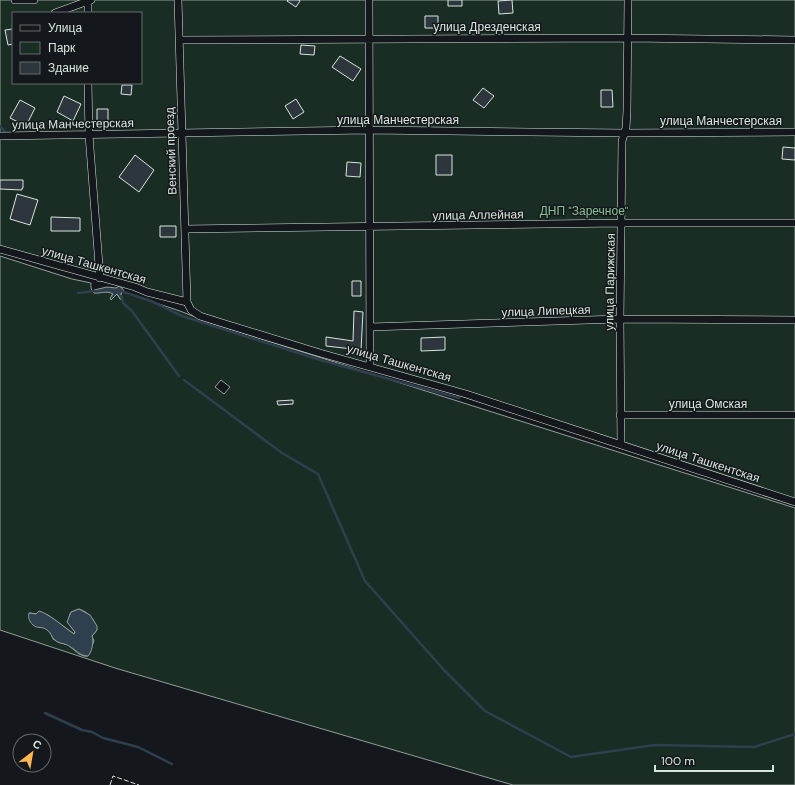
<svg xmlns="http://www.w3.org/2000/svg" width="795" height="785" font-family="'DM Sans',sans-serif">
	<style>
		.green { fill: #1a2d24; stroke: #939e99; fill-rule: evenodd }
		.water { fill: #2f3f4d; stroke: #939e99 }
		.lines { fill: none; stroke-linecap: round; stroke-linejoin: round }
		.stream { stroke: #2f3f4d; stroke-width: 2.5 }
		.building { fill: #2c363c; stroke: #d8e6dc }
		.street-casing { stroke: #d8e6dc; stroke-width: 8 }
		.street { stroke: #14181c; stroke-width: 7 }
		.fence { stroke: #d8e6dc; stroke-width: 1; stroke-dasharray: 5 2; stroke-linecap: butt }
		.labels { text-anchor: middle; dominant-baseline: central; stroke-width: 3; stroke-linejoin: round; paint-order: stroke }
		.street-label { font-size: 12px; fill: #d8e6dc; stroke: #14181c }
		.park-label { font-size: 12px; fill: #8ac095; stroke: #14181c }
	</style>
	<rect width="100%" height="100%" fill="#14181c"/>
	<path class="green" d="M0,0H795V502L630,448L198,315L183,301L0,249ZM13,13H141V83H13Z
		M0,256L72,279L91,283C90,297 98,291 107,291C108,291 111,293 113,294L111,296L117,294L120,299L122,298L121,293L123,292L180,311L208,322L795,508V785H513L115,668L0,630ZM221,380L230,387L224,394L215,387ZM79,609C90,613 94,619 97,630L92,636L94,641L88,656H84L79,654L68,645L58,642L53,639L50,631L29,613L48,615L74,634L75,632C69,626 67,619 71,612Z"/>
	<path class="water" d="M119,286L122,288L124,291L121,293V300L117,294L111,300L110,298L113,294C106,290 101,294 94,293L93,292L94,290L107,287L116,288Z
		M79,609L90,615L97,626V630L92,636C94,642 92,652 88,656C80,656 76,650 69,646C65,643 59,644 55,640C51,637 51,632 47,630C43,626 37,629 33,625C29,621 28,618 29,613L36,614L39,611C48,613 65,628 74,634L75,632L67,622L71,612Z"/>
	<g class="lines">
		<path class="stream" d="M0,126L6,133
			M121,291L151,301L182,316L320,360L459,398
			M78,293L95,291
			M121,296L123,303L132,311L179,376
			M184,380L282,453L318,474L365,581L444,670L485,711L571,757L655,745L754,747L795,734
			M45,713L82,730L92,732L103,738L138,747L172,764"/>
	</g>
	<path class="building" d="M288,0H299L300,1L296,7L287,1Z
		M448,0H462V6H448Z
		M512,0L513,13L499,14L498,1Z
		M425,16H438V28H425Z
		M13,29V44L8,45L5,30Z
		M301,45L315,46L314,55L300,54Z
		M340,56L361,69L353,81L332,67Z
		M122,85H132L131,95L121,94Z
		M483,88L494,96L484,108L473,100Z
		M601,90H612L613,107H601Z
		M64,96L81,104L73,121L57,112Z
		M296,99L304,112L293,119L285,106Z
		M20,100L35,108L26,126L10,118Z
		M97,109H108V121H97Z
		M783,147L795,148V160L782,159Z
		M135,155L154,170L139,192L119,177Z
		M436,155H452V175H436Z
		M347,162L361,163L360,177L346,176Z
		M0,180H23V188H22V190L0,189Z
		M17,194L38,200L30,225L10,219Z
		M51,217L80,218V231H51Z
		M160,226H176V237H160Z
		M352,281H361V296H352Z
		M354,311L363,312L361,350L326,346V337L353,341Z
		M445,337V350L421,351V338Z
		M293,400V404L278,405L277,401Z"/>
	<g class="lines">
		<g class="street-casing">
			<path id="street" d="M15,0H34
				M178,0L187,302L191,310L200,316L219,322L320,353L466,394L795,502
				M369,0L370,366
				M88,2V13
				M55,13L91,0
				M180,40L627,38L795,40
				M88,83L89,135L100,278
				M0,136L369,130L624,133L795,132
				M185,229L621,223H795
				M0,249L135,287L147,292L187,302
				M370,327L620,319L795,320
				M620,415H795
				M621,445L620,319L622,141L626,128L627,111L628,0"/>
		</g>
		<use href="#street" class="street"/>
		<path class="fence" d="M110,785L113,776L139,785"/>
	</g>
	<g class="labels">
		<g class="street-label">
			<text x="487" y="27">улица Дрезденская</text>
			<text x="398" y="120">улица Манчестерская</text>
			<text x="721" y="121">улица Манчестерская</text>
			<text transform="translate(73 124) rotate(-1)">улица Манчестерская</text>
			<text transform="translate(171 151) rotate(-92)">Венский проезд</text>
			<text transform="translate(478 215) rotate(-1)">улица Аллейная</text>
			<text transform="translate(94 265) rotate(16)">улица Ташкентская</text>
			<text transform="translate(610 282) rotate(-89)">улица Парижская</text>
			<text transform="translate(546 311) rotate(-2)">улица Липецкая</text>
			<text transform="translate(399 363) rotate(16)">улица Ташкентская</text>
			<text x="708" y="404">улица Омская</text>
			<text transform="translate(708 462) rotate(18)">улица Ташкентская</text>
		</g>
		<g class="park-label">
			<text x="584" y="211">ДНП "Заречное"</text>
		</g>
	</g>
	<rect x="12" y="12" width="130" height="72" fill="#14181c" stroke="#626a69"/>
	<rect x="20" y="25" width="20" height="6" fill="#14181c" stroke="#626a69"/>
	<text x="48" y="32" font-size="12" fill="#d8e6dc">Улица</text>
	<rect x="20" y="42" width="20" height="12" fill="#1a2d24" stroke="#626a69"/>
	<text x="48" y="52" font-size="12" fill="#d8e6dc">Парк</text>
	<rect x="20" y="62" width="20" height="12" fill="#2c363c" stroke="#626a69"/>
	<text x="48" y="72" font-size="12" fill="#d8e6dc">Здание</text>
	<g transform="translate(32 753) rotate(31)"><circle r="19" fill="#14181c" stroke="#626a69"/>
	<path d="M0-3L7 15L0 10L-7 15Z" fill="#ffb74d"/>
	<text y="-6" font-size="11" font-weight="bold" text-anchor="middle" fill="#d8e6dc">С</text>
	</g>
	<path d="M655 765v6h118v-6" fill="none" stroke="#d8e6dc" stroke-width="2"/>
	<text x="661" y="765" font-size="12" fill="#d8e6dc" stroke="#14181c" stroke-width="3" paint-order="stroke">100 m</text>
</svg>
